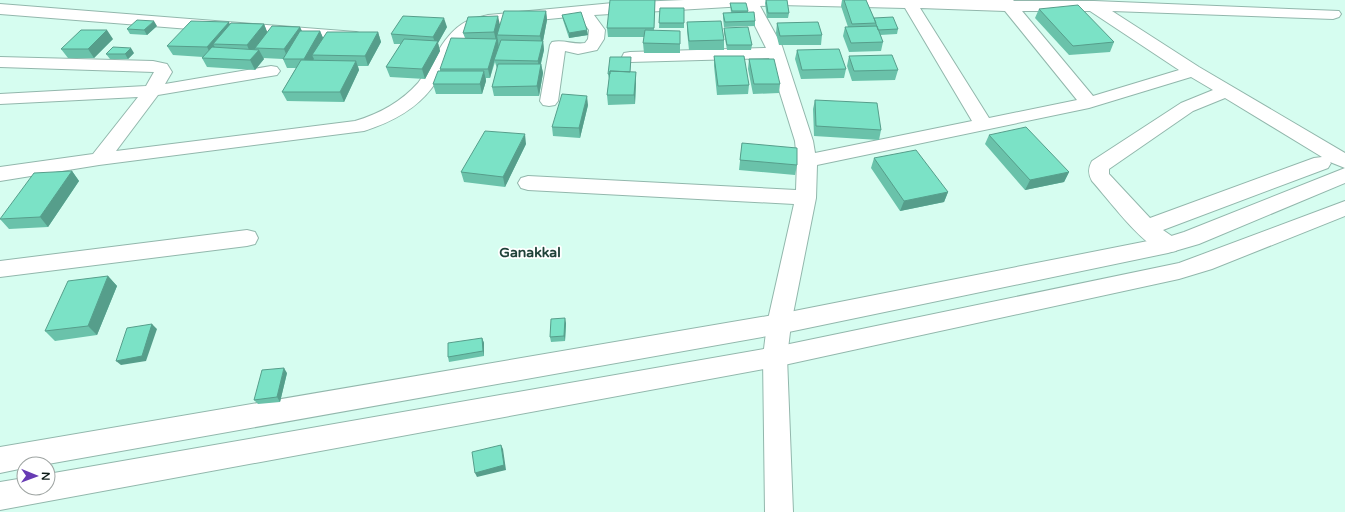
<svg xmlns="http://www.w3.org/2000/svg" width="1345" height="512" font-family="'Varela Round',sans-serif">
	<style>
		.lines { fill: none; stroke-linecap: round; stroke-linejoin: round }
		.minor-casing { stroke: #92b7ac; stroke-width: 2 }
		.major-casing { stroke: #92b7ac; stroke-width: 2 }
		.minor { fill: #fff; fill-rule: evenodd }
		.major { fill: #fff; fill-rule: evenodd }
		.wall { fill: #6ac2aa }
		.shaded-wall { fill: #569e8b }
		.building { fill: #7be2c6; stroke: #569e8b }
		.labels { text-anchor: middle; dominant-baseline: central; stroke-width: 3.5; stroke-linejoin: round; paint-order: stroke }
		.quarter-label { font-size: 14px; font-weight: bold; fill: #204239; stroke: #fff }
	</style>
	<rect width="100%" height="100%" fill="#d6fdf0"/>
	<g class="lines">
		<g class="minor-casing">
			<path id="minor" d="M684,0H1013L1014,1H1094L1339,11L1341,14L1339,17L1333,19L1112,11L1199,67L1345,153V168L1330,162L1331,163L1328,168L1163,230L1176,239L1179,245L1176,251C1170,252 1166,253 1161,251C1139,241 1109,200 1092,181C1088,174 1088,168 1092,161L1181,103L1213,90L1191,77L1089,108L817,165L816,198L791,324L787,357L793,512H765L763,357L767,324L794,204L528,190L521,188L518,183L521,178L528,176L796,190L797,161L795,141L769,58L630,62L624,61L622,57L624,53L630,52L766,48L745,6L594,15L605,30L604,39L597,50L578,54L565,51L558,101L555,105L549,106L543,105L540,101L550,45L552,42C563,39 574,45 585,43L588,39L589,30L579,16L489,25C456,33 450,65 431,89C414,111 389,123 364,131L99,165L0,181V167L93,154L138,97L0,104V94L146,86L154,72L0,67V57L153,61L167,64L172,72L165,84L271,66L277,67L280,71L277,75L271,76L158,95L116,151L355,121C379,114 401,102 418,83C433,64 441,38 462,24C469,19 480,17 488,15L613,3ZM780,5L905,8L972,121L815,153L813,141L782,46L760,6ZM920,8L1005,11L1077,100L989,118ZM1022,11H1090L1179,70L1093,96ZM1225,98L1322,157L1314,158L1150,218L1109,174V169L1193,111Z
				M0,4L356,32L362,34L364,37L362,40L356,42L0,14Z
				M247,230L255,232L258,238L255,244L247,246L0,277V261Z"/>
		</g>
		<g class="major-casing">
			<path id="major" d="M1345,168V183L1199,244L1168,253L779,334L48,464H24V468L0,473V447L779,314L1168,237L1184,232Z
				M1345,201V216L1212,269L1179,279L775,367L0,510V482L24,478V488H48V474L775,347L1179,263Z"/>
		</g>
		<use href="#minor" class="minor"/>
		<use href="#major" class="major"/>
	</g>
	<path class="wall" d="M655,0L654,31H680V53H644L643,43L644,37H608L607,28Z
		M766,0H787L789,13L788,18H767L765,3Z
		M842,0H866L874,18L898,29L897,34L880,35L883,42L881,51L849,52L843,36L845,27H848L841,6Z
		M730,3L748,11V12L755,21V26L724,27L723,18V13H731Z
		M660,8H684V28H659Z
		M1039,9L1114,42L1110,52L1069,55L1035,18Z
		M546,11L547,20L543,41L544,50L541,64L543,73L539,96H494L492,87L497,69L495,62L490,78H486V81L482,94H436L433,84L440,71V69L465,38L463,33L500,25Z
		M562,15L588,35L569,38L563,20Z
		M687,22L724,40V50H689L687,31Z
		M777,23L822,35L821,45H779L776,33Z
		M230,24H264L267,32L300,27L302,31H320L323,38L378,32L381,42L368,66H358L359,70L344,102L287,101L282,92L296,68H287L283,59L263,58L264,59L255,70L207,67L202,58L203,57L173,55L167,46Z
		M157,26L147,35L130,34L127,29Z
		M447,27L438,43L440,51L425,79L390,77L386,67L401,44H394L391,34Z
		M724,28L752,45L751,50H727L724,33Z
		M113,39L94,58H68L61,49Z
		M797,50L846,69L844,78L801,79L795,59Z
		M134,53L128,59H110L106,54Z
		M714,56L749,85L748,94L717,95L714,66Z
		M849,56L898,70L895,80L852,81L847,66Z
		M749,59L780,84L779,93L753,94L748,69Z
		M631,62L630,72H636V81L635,104L608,105L607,95L609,79L608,74Z
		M815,100L881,130L879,140L814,136L813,109Z
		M588,105L580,138L553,136L552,127Z
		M989,135L1069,172L1064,182L1025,190L985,144Z
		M742,143L797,165L795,175L739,170Z
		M526,144L505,187L464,182L461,172Z
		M874,158L948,192L944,202L900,211L871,168Z
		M72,171L79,181L48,227L9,229L0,219Z
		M108,276L117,286L97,335L55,341L45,331Z
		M566,323L565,341L551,342L550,337Z
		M482,338L484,343V356L449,362L448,357Z
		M287,373L280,402L258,404L254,400Z"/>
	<path class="shaded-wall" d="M546,11L547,20L543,41L544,50L539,70L538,61L542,44L540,36Z
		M498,16L500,25L497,35L499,48L494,60V62L490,78L488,69L496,41L494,32Z
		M444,18L447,27L438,43L440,51L425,79L422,69L436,45L433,37Z
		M154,21L157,26L147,35L144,30Z
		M229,22L233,31L213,44L217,51L212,57L207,47Z
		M264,24L268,34L255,48V49L251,55L247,45Z
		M300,27L304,37L288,59L284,49Z
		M107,30L113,39L94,58L88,49Z
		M587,30L588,35L569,38V33Z
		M320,31L324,40L312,55L314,59L308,68L304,59Z
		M378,32L381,42L368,66L365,56Z
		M131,48L134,53L128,59L125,54Z
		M259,50L264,59L255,70L250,60Z
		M356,61L359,70L344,102L340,92Z
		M541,64L543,73L539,96L537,86Z
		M484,71L486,81L482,94L480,84Z
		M636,72V81L635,104L634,95Z
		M587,96L588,105L580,138L579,128Z
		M525,134L526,144L505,187L503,177Z
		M72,171L79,181L48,227L40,217Z
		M1069,172L1064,182L1025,190L1030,180Z
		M948,192L944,202L900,211L904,201Z
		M108,276L117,286L97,335L88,326Z
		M565,318L566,323L565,341L564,336Z
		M152,324L157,329L146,361L121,365L116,361Z
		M482,338L484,343V356L483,351Z
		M284,368L287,373L280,402L277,397Z
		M501,445L503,449L506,470L477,477L475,473Z"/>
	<path class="building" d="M610,0H655L654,28H607Z
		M766,0H787L789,13H768Z
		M844,0H866L876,23L852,24Z
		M730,3H746L748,11H732Z
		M1078,5L1114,42L1073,46L1039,9Z
		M660,8H684V23H659Z
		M504,11H546L540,36L497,35Z
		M581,12L587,30L569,33L562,15Z
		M754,12L755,21L725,22L723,13Z
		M403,16L444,18L433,37L391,34Z
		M498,16L494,32L463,33L468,17Z
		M893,17L898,29L878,30L874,18Z
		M137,20L154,21L144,30L127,29Z
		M191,21L229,22L207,47L167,46Z
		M721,21L724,40L689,41L687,22Z
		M818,22L822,35L780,36L777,23Z
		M231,23L264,24L247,45L213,44Z
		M272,26L300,27L284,49L255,48Z
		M877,26L883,42L851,43L845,27Z
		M748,27L752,45H727L724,28Z
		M81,30H107L88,49H61Z
		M645,30L680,31V44L643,43Z
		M300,31H320L304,59H283Z
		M327,32H378L365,56L312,55Z
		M451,38L497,39L488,69H440Z
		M404,39L438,41L422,69L386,67Z
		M501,40L543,41L538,61L494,60Z
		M113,47L131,48L125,54H106Z
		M212,47L259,50L250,60L202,58Z
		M839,49L846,69L802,70L797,50Z
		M892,55L898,70L854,71L849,56Z
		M714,56H744L749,85L718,86Z
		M610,57H631L630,72L610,71V74H608Z
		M749,59H774L780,84H754Z
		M301,60L356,61L340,92H282Z
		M498,64H541L537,86L492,87Z
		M438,71H484L480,84H433Z
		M610,71L636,72L634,95H607Z
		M562,94L587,96L579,128L552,127Z
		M815,100L877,103L881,130L816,126Z
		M1026,127L1069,172L1030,180L989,135Z
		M485,131L525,134L503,177L461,172Z
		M742,143L797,148V165L740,160Z
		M916,150L948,192L904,201L874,158Z
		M72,171L40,217L0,219L34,173Z
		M108,276L88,326L45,331L68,281Z
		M565,318L564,336L550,337L551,319Z
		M152,324L142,356L116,361L127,328Z
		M482,338L483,351L448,357V343Z
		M284,368L277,397L254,400L262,370Z
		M501,445L504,465L475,473L472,452Z"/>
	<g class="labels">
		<g class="quarter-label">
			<text x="530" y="252">Ganakkal</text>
		</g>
	</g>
	<g transform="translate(36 476) rotate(91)"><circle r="19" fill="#ffffff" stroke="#9ea4a2"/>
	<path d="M0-3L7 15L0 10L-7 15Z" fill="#673bb3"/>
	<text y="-6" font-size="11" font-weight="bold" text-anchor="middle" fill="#0c1b17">N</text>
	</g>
</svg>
